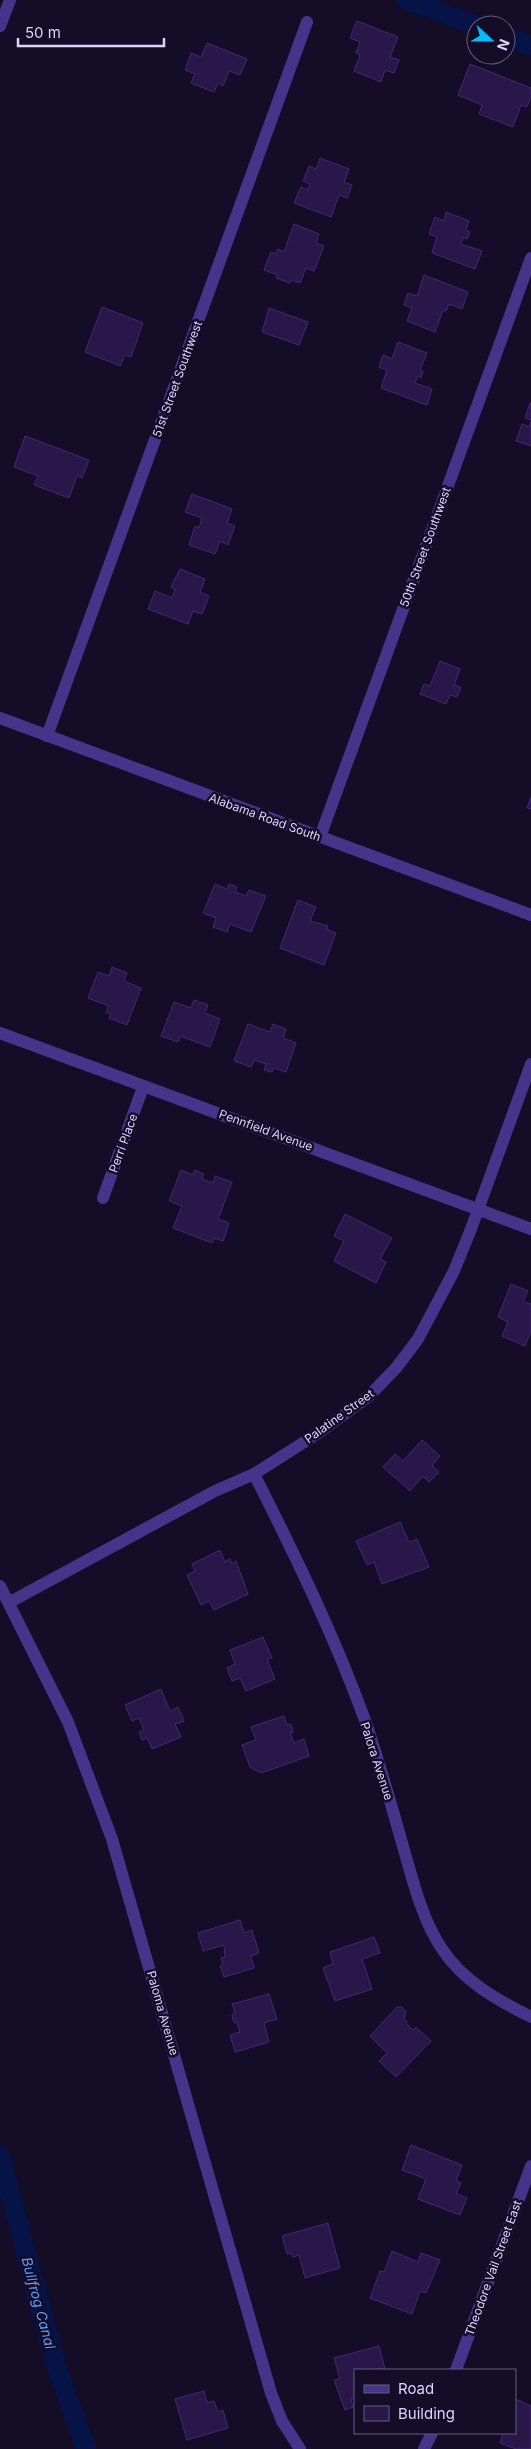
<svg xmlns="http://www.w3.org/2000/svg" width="531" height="2449" font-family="Inter,sans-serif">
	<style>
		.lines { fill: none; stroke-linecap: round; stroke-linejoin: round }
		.canal { stroke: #051347; stroke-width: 20 }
		.building { fill: #291749; stroke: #432777 }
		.minor { stroke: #44348a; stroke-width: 12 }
		.tertiary { stroke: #44348a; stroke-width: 12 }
		.labels { text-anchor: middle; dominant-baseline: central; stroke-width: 5; stroke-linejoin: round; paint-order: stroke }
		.street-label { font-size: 12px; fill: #ded2ff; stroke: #150d27 }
		.water-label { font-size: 14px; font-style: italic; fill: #609eff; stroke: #150d27 }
	</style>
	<rect width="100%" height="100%" fill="#150d27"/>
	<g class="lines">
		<path class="canal" d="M407,0L476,25
			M506,36L531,46
			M0,2156L56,2365L86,2449"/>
	</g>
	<path class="building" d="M357,21L398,37L390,57L399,60L394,73L385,70L381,82L354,71L360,55L356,53L360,42L350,38Z
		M207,43L247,59L240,75L229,71L223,86L218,83L214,92L191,83L195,74L185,70L191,53L201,57Z
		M470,64L531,88V96L527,107L521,105L513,127L479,114L482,105L458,95Z
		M320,158L349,169L344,182L352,185L347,198L339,195L331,217L294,203L301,187L308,190L310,184L303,181L309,166L316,169Z
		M446,212L469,221L466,230L470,232L467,239L463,237L461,244L482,251L475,269L432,253L437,237L429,234L435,217L444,221Z
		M294,224L319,234L316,243L324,246L314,271L306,268L300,283L291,280L290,283L276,278L278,275L264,270L271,252L276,254L278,249L284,252Z
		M424,275L468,292L462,309L449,304L446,311L443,310L435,332L407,321L412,308L404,305L408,293L417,296Z
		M102,307L143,323L131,357L125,355L120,366L85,352Z
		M269,308L308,322L299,345L262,332Z
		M398,342L427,353L420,370L423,371L421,378L418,376L415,383L432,389L427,405L381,388L387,370L379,367L383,355L392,359Z
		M530,403H531V420L525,418Z
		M531,421V446L516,441L522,424L529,427Z
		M25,436L89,460L82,478L77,476L69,498L34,485L38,476L14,467Z
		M192,494L232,509L227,523L235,526L228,545L220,541L215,554L189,545L195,526L199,528L202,518L185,512Z
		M180,569L205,579L200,592L209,596L202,614L193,611L188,624L148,609L155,591L172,598L175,589L171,587Z
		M440,661L460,669L454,685L461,687L457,697L450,695L446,704L420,694L424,684L430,686Z
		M531,797V809L527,808Z
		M215,884L227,889L229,884L237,887L235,892L246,896L249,890L266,896L251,932L230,924L227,932L213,927L216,918L203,913Z
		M298,900L316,907L310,921L328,926L326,929L336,933L324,965L280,948Z
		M112,967L127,973L124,981L141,988L127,1025L109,1018L111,1014L106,1012L109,1006L88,998L98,972L109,976Z
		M194,1000L208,1005L205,1013L220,1019L210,1047L180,1036L178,1042L161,1036L174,1002L191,1008Z
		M248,1024L270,1032L273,1024L286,1029L283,1038L296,1043L286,1072L274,1068L272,1072L264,1070L266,1064L254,1060L251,1067L234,1061Z
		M181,1170L193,1175L195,1170L204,1174L202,1179L213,1183L215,1176L232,1182L218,1219L229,1223L223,1241L214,1238L212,1243L173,1228L182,1206L169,1201Z
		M345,1214L392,1238L380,1259L386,1262L376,1283L334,1261L344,1241L334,1236Z
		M511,1284L528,1291L523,1301L531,1304V1331L525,1346L502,1336L508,1322L498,1317Z
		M422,1440L440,1456L432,1466L439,1472L429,1482L423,1476L410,1491L383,1467L395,1454L403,1461Z
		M400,1522L409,1542L417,1539L429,1567L382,1584L374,1562L367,1565L356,1541Z
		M220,1550L225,1562L230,1559L232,1564L236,1561L248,1594L214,1610L209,1601L201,1605L187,1575L195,1571L192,1564Z
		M263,1637L272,1658L267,1659L275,1679L246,1691L240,1678L232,1681L227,1668L235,1664L230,1650Z
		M161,1689L170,1711L178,1707L184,1721L175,1724L181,1737L152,1749L147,1738L142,1740L139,1732L144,1730L139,1718L132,1721L125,1705Z
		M284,1716L287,1725L291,1724L293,1732L290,1733L294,1743L304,1739L309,1756L261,1773L250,1767L242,1745L256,1740L251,1727Z
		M240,1920L244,1933L252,1930L259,1953L251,1956L254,1968L224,1977L220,1966L223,1965L221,1958L225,1957L224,1945L203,1951L198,1933Z
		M374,1937L380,1953L362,1959L372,1989L335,2001L323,1968L333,1964L330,1952Z
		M269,1994L277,2019L264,2023L269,2042L235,2052L230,2035L240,2032L237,2022L234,2023L232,2015L235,2013L232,2004Z
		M397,2007H402L406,2011L404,2018L407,2022L406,2023L413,2030L416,2027L431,2041L396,2077L379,2061L387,2053L370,2036Z
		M411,2145L462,2165L456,2181L461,2183L456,2194L467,2198L460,2215L418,2199L426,2179L402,2170Z
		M328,2223L340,2268L305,2278L299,2255L293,2257L292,2253L287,2254L282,2236Z
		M392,2251L418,2262L421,2253L440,2260L426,2293L420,2291L412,2314L370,2298L380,2271L384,2272Z
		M379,2346L385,2369L355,2370V2398L351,2399L353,2407L345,2410L334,2380L340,2379L334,2358Z
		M204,2391L207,2403L214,2401L218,2412L223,2410L228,2428L187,2440L175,2399Z
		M515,2399L531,2406V2449H516L500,2443L503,2433H515Z"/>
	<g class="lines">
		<path class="minor" d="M0,26L10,0
			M47,736L307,22
			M320,837L531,258
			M0,1033L531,1229
			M103,1198L143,1087
			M254,1474C295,1555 335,1637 366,1723C380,1765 392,1807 404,1850C414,1884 422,1919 442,1949C463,1981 497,2000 531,2017
			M0,1586L68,1722L112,1839L271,2393L282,2421L300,2449
			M10,1602L215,1491L254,1474L320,1432L368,1397L396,1368L418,1339L454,1271L471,1229L531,1064
			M456,2370L531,2166
			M424,2449L432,2433"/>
		<path class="tertiary" d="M0,718L531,915"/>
	</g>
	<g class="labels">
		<g class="street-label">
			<text transform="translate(177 379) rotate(-70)">51st Street Southwest</text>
			<text transform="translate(425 547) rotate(-70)">50th Street Southwest</text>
			<text transform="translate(265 817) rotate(20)">Alabama Road South</text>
			<text transform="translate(266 1130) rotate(20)">Pennfield Avenue</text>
			<text transform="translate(123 1143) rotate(-70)">Perri Place</text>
			<text transform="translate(339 1416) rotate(-36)">Palatine Street</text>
			<text transform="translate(377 1761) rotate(72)">Palora Avenue</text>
			<text transform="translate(163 2013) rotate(74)">Paloma Avenue</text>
			<text transform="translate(493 2268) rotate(-70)">Theodore Vail Street East</text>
		</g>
		<g class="water-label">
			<text transform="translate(39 2303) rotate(75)">Bullfrog Canal</text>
		</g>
	</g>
	<rect x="354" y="2369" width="162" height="65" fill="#150d27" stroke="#655c7d"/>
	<rect x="364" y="2385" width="25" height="8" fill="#44348a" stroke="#655c7d"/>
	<text x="398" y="2394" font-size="15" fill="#ded2ff">Road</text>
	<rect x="364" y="2406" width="25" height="15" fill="#291749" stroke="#655c7d"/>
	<text x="398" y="2419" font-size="15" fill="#ded2ff">Building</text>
	<g transform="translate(491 40) rotate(111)"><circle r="24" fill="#150d27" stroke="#655c7d"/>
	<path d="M0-4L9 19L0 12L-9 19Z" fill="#00befd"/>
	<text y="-8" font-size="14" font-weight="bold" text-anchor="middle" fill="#ded2ff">N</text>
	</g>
	<path d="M18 38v8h146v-8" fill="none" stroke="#ded2ff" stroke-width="2.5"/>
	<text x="25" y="38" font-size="15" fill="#ded2ff" stroke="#150d27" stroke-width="4" paint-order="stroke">50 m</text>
</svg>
